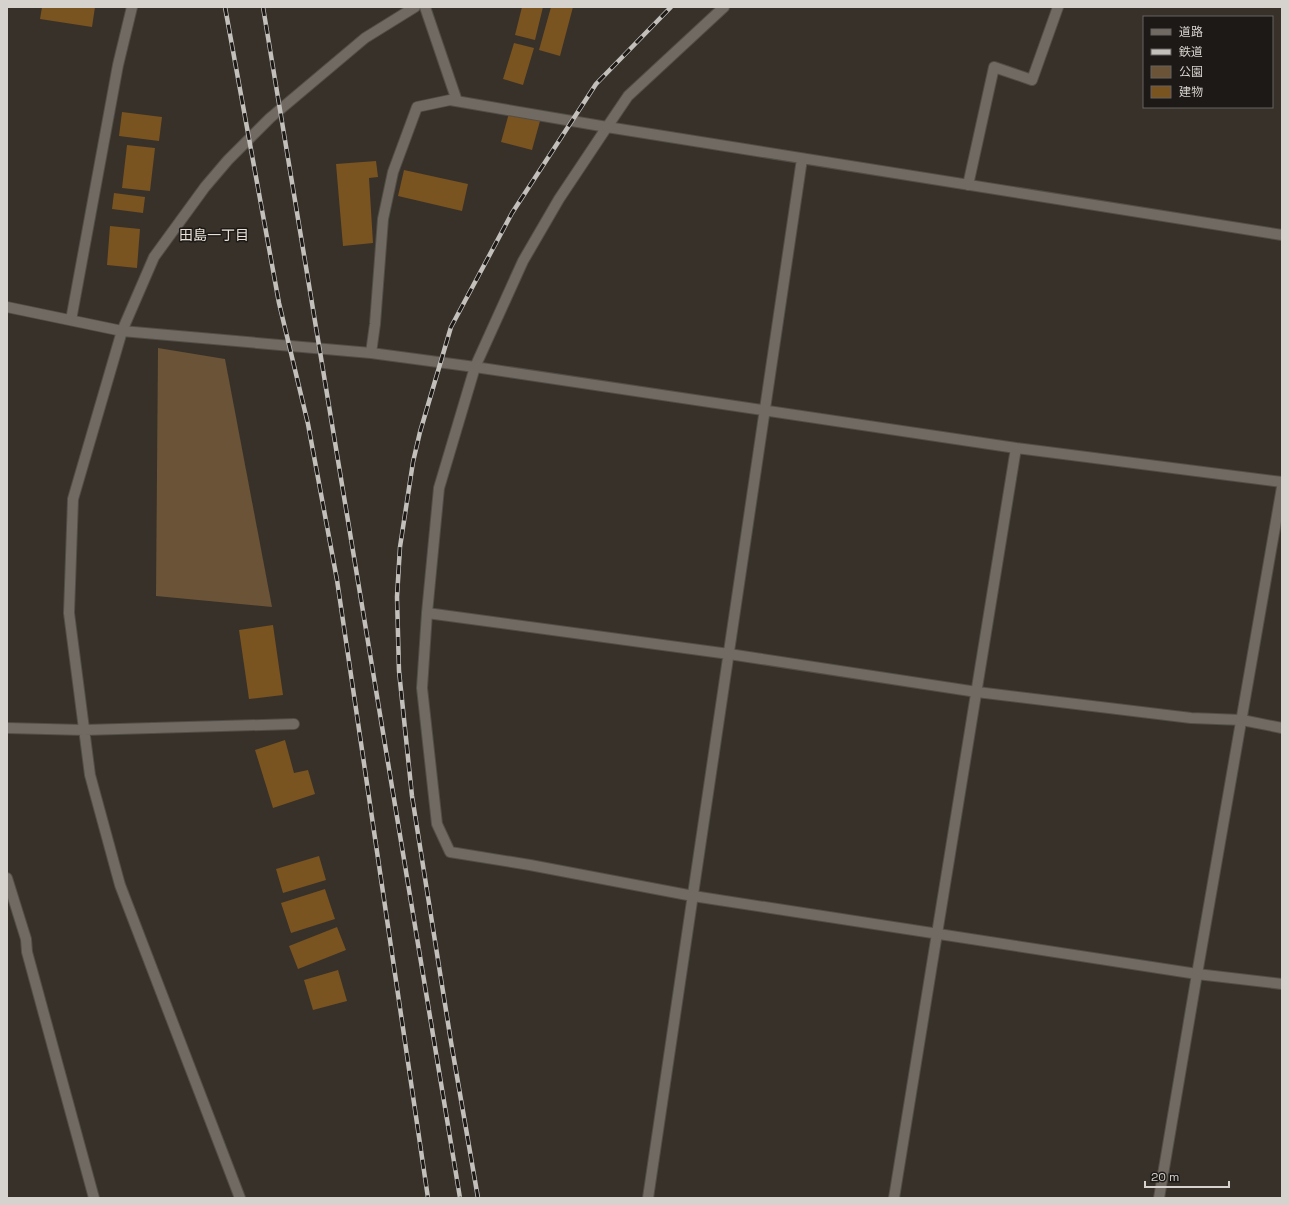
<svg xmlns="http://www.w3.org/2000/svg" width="1289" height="1205" font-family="'Space Grotesk','Noto Sans JP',sans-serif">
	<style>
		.green { fill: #6a5337 }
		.building { fill: #795320 }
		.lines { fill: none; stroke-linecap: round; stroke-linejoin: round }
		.minor-casing { stroke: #524d47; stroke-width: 12 }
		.tertiary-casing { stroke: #524d47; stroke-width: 12 }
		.minor { stroke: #716a62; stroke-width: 10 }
		.tertiary { stroke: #716a62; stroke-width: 10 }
		.rail-casing { stroke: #c3bfbb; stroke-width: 4.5 }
		.rail { stroke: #1c1916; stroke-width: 3; stroke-dasharray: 9; stroke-linecap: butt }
		.labels { text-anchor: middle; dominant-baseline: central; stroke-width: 3; stroke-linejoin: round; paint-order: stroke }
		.neighbourhood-label { font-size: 14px; fill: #e9e1d7; stroke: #1c1916 }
	</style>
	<rect width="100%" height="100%" fill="#373129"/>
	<path class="green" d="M158,348L225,359L272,607L156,596Z"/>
	<path class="building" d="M42,7H95L92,27L40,19Z
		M522,7H543L535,40L515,35Z
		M551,7H573L560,56L539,50Z
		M514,43L534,48L523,85L503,79Z
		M122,112L162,117L159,141L119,136Z
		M509,113L540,121L532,150L501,142Z
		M127,145L155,148L150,191L122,188Z
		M376,161L378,177L369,178L373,243L343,246L336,164Z
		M404,170L468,184L462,211L398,196Z
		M114,193L145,197L143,213L112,209Z
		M110,226L140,229L137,268L107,265Z
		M273,625L283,695L249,699L239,630Z
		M285,740L294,773L308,770L315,794L273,808L255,750Z
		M319,856L326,880L283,893L276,869Z
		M325,889L335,919L291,933L281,903Z
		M337,927L346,950L298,969L289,946Z
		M338,970L347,1001L313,1010L304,980Z"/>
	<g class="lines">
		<g class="minor-casing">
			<path id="minor" d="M425,7L457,101
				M607,127L559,199L523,261L475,367L439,488L427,613L422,688L437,824L450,852L530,865L693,896L1197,974L1282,984
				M968,185L994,67L1032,80L1058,7
				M7,307L122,331L371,353L475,367L1016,448L1282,482
				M71,320L118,65L132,7
				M371,353L375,324L383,219L393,172L417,107L450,100L607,127L1282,235
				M427,613L729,654L977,692L1191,718L1242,720L1282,728
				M7,728L84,730L294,724
				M7,878L26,939L27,952L94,1198
				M240,1198L120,885L90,775L69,613L73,499L122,331L154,257L205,187L228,160L270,118L365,38L415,7
				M648,1198L802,159
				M894,1198L1016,448
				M1159,1198L1197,974"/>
		</g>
		<g class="tertiary-casing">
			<path id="tertiary" d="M607,127L628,96L724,7
				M1197,974L1282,487"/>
		</g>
		<use href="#minor" class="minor"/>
		<use href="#tertiary" class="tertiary"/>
		<g class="rail-casing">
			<path id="rail" d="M225,7L279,303L308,424L337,580L428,1198
				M263,7L460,1198
				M478,1198L451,1042L412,796L399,671L397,597L400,547L413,462L420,432L451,327L512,213L596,84L671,7"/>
		</g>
		<use href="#rail" class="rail"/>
	</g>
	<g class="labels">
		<g class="neighbourhood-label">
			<text x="214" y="235">田島一丁目</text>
		</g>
	</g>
	<rect width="1289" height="1205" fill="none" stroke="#d6d2ce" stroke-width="16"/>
	<rect x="1143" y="16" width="130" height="92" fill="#1c1916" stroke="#666360"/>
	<rect x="1151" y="29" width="20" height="6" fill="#716a62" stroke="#666360"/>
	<text x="1179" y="36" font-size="12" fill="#d6d2ce">道路</text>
	<rect x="1151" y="49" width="20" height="6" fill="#c3bfbb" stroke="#666360"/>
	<text x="1179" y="56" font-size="12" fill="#d6d2ce">鉄道</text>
	<rect x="1151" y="66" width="20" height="12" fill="#6a5337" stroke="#666360"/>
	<text x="1179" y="76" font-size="12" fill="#d6d2ce">公園</text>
	<rect x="1151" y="86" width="20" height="12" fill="#795320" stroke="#666360"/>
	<text x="1179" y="96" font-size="12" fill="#d6d2ce">建物</text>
	<path d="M1145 1181v6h84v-6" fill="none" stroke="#d6d2ce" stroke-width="2"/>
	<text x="1151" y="1181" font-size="12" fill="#d6d2ce" stroke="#1c1916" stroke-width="3" paint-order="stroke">20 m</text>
</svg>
